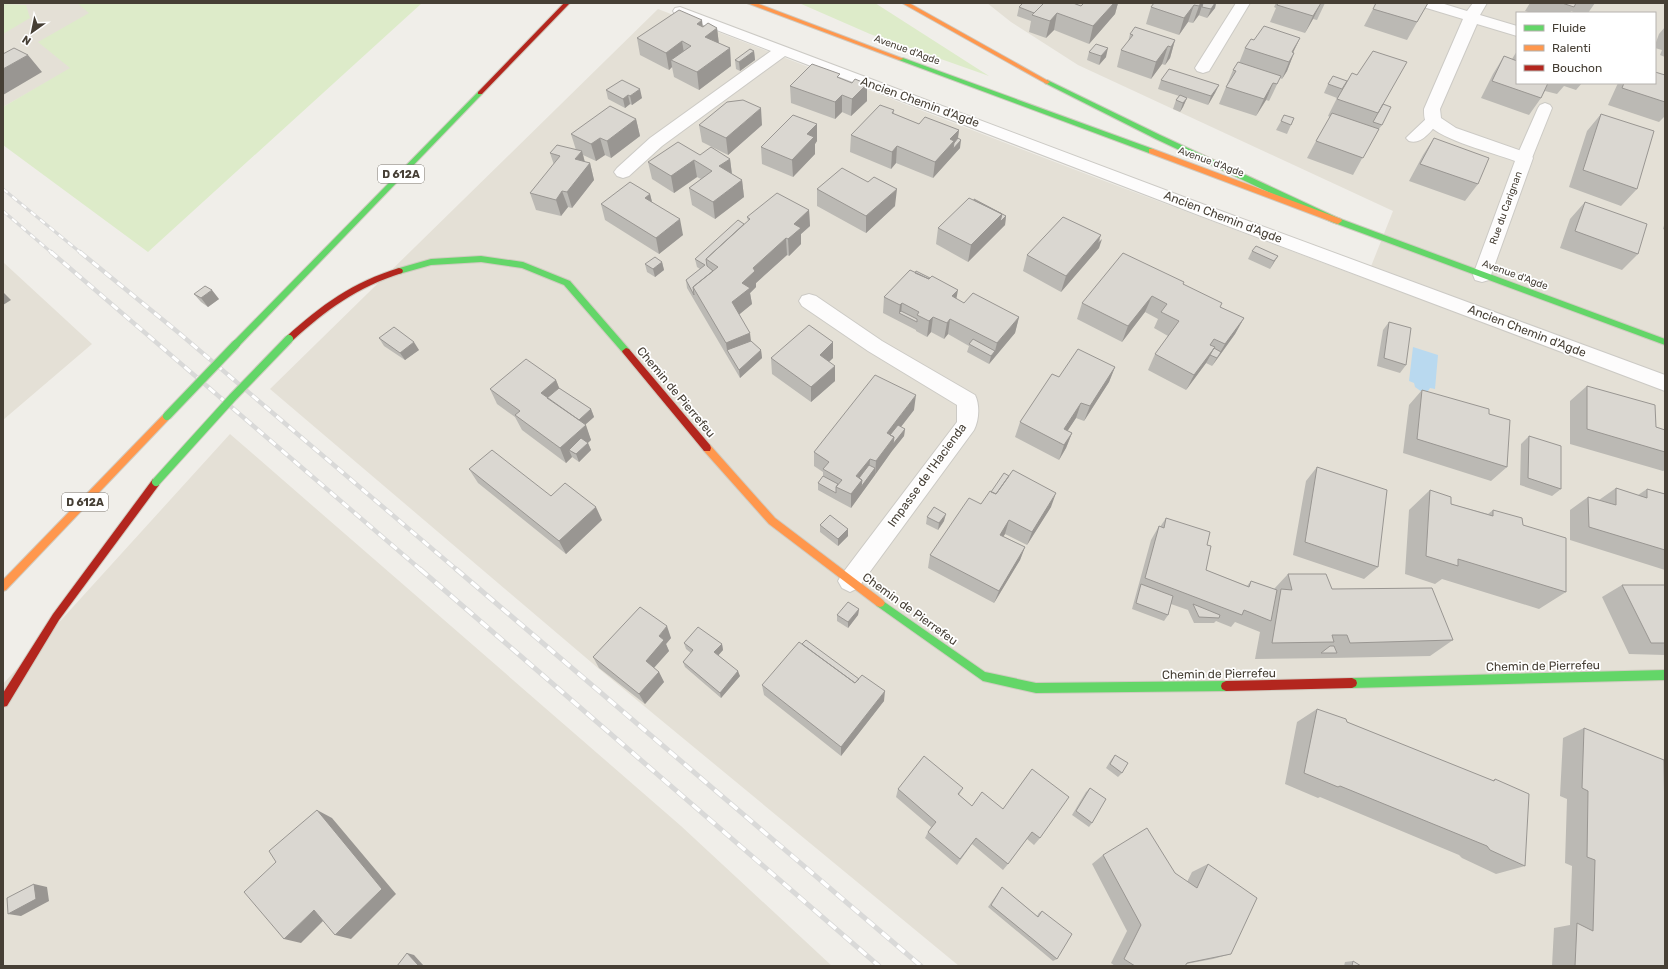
<svg xmlns="http://www.w3.org/2000/svg" width="1668" height="969" font-family="Rubik,sans-serif">
	<style>
		.residential { fill: #e4e0d6; fill-rule: evenodd }
		.green { fill: #ddebc9 }
		.water { fill: #b9d9ef }
		.lines { fill: none; stroke-linecap: round; stroke-linejoin: round }
		.lane-casing { stroke: #cccac5; stroke-width: 2 }
		.street-casing { stroke: #cccac5; stroke-width: 2 }
		.fast-casing { stroke: #d0cbc0; stroke-width: 2 }
		.slow-casing { stroke: #d0cbc0; stroke-width: 2 }
		.jam-casing { stroke: #d0cbc0; stroke-width: 2 }
		.lane { fill: #fdfcfc; fill-rule: evenodd }
		.street { fill: #fdfcfc; fill-rule: evenodd }
		.fast { fill: #63d668; fill-rule: evenodd }
		.slow { fill: #ff974d; fill-rule: evenodd }
		.jam { fill: #b3261e; fill-rule: evenodd }
		.rail-far2-casing { stroke: #d9d9d8; stroke-width: 3 }
		.rail-far1-casing { stroke: #d9d9d8; stroke-width: 4.5 }
		.rail-casing { stroke: #d9d9d8; stroke-width: 5 }
		.rail-far2 { stroke: #fff; stroke-width: 2; stroke-dasharray: 6; stroke-linecap: butt }
		.rail-far1 { stroke: #fff; stroke-width: 3; stroke-dasharray: 8; stroke-linecap: butt }
		.rail { stroke: #fff; stroke-width: 3.5; stroke-dasharray: 10; stroke-linecap: butt }
		.fast-bridge-casing { stroke: #d0cbc0; stroke-width: 10; stroke-linecap: butt }
		.fast-bridge { stroke: #63d668; stroke-width: 8 }
		.wall { fill: #bbb9b4 }
		.shaded-wall { fill: #999692 }
		.building { fill: #dad7d1; stroke: #999692 }
		.labels { text-anchor: middle; dominant-baseline: central; stroke-width: 3.5; stroke-linejoin: round; paint-order: stroke }
		.far-street-label { font-size: 10px; fill: #463f35; stroke: #fff }
		.shield { fill: #fff; stroke: #7e7972; stroke-width: 1 }
		.shield-label { font-size: 11px; font-weight: bold; fill: #463f35 }
		.street-label { font-size: 12px; fill: #463f35; stroke: #fff }
	</style>
	<rect width="100%" height="100%" fill="#f0eee9"/>
	<path class="residential" d="M3,3H123L104,50L3,107Z
		M987,3H1665V966H959L598,668L270,389L658,9L1102,180L1366,279L1393,211L1078,65L1011,22ZM1517,13H1655V83H1517Z
		M3,262L92,344L3,420Z
		M230,434L681,826L832,966H3V684Z"/>
	<path class="green" d="M77,3H422L148,252L3,145V107L70,68L38,42L89,13Z
		M799,3H875L989,76L870,34Z
		M3,4L26,5L30,18L3,34Z"/>
	<path class="water" d="M1413,347L1438,355L1435,389L1430,388L1428,391L1422,392L1415,387L1414,383L1409,381Z"/>
	<g class="lines">
		<g class="lane-casing">
			<path id="lane" d="M1545,103L1550,105L1552,108L1532,158L1529,162L1524,163L1519,162L1516,158L1538,108L1540,105Z
				M1433,115L1438,117L1441,120L1438,123C1430,132 1421,145 1409,141L1406,138L1409,135L1428,117Z"/>
		</g>
		<g class="street-casing">
			<path id="street" d="M1236,3H1250L1209,71L1203,73L1197,71L1195,68Z
				M1418,3H1441L1467,11L1473,3H1487L1480,15L1517,26V36L1477,24L1440,109L1441,118L1456,128L1530,154L1533,158L1491,275L1489,280L1482,282L1475,280L1473,275L1515,161C1491,152 1444,141 1427,124C1424,120 1424,114 1424,109L1463,19L1420,6Z
				M680,7L1213,208L1665,375V391L1201,216L785,56L662,146L629,176L623,178L617,176L614,172L617,168L650,138L771,51L675,14L673,11L675,8Z
				M809,294L816,296L882,341L975,395C980,405 979,420 974,430L858,588L850,592L842,588L838,581L842,574L957,422V405L868,351L802,306L799,301L802,296Z"/>
		</g>
		<g class="fast-casing">
			<path id="fast" d="M899,58H903L1153,149L1154,151L1153,153H1149L899,60Z
				M1047,80L1160,135L1338,218L1665,339V345L1332,222L1156,139L1045,83L1044,82Z
				M480,91L482,92V94L239,346H233L232,344L233,342L478,92Z
				M481,256L523,262L570,281L629,349L630,351L629,353H623L564,285L522,268L481,262L431,265L399,274L395,271L396,269L431,259Z
				M880,599L985,672L1036,683L1226,681L1230,683L1231,686L1230,689L1226,691L1036,693L983,681L877,606L875,603L877,600Z
				M1665,670V680L1352,688L1348,686L1347,683L1348,680L1352,678Z"/>
		</g>
		<g class="slow-casing">
			<path id="slow" d="M747,3H756L904,59L899,60Z
				M902,3H909L1050,82L1047,84L1045,83Z
				M1149,149H1153L1341,219L1342,221L1338,224L1335,223L1149,153Z
				M167,413L170,414L171,416L170,418L6,590L3,591V580L164,414Z
				M707,444L710,445L775,518L883,600L885,603L883,606L880,607L877,606L769,524L704,451L703,448L704,445Z"/>
		</g>
		<g class="jam-casing">
			<path id="jam" d="M564,3H570L482,94H478V92Z
				M399,268L402,269L403,271L402,273C357,287 326,310 292,341H286L285,339L286,337C321,305 353,282 399,268Z
				M626,348L629,349L710,445L711,448L710,451H704L623,353L622,351Z
				M156,478L159,479L160,482L159,485L59,620L7,706L3,707V693L53,614L153,479Z
				M1352,678L1356,680L1357,683L1356,686L1352,688L1226,691L1222,689L1221,686L1222,683L1226,681Z"/>
		</g>
		<use href="#lane" class="lane"/>
		<use href="#street" class="street"/>
		<use href="#fast" class="fast"/>
		<use href="#slow" class="slow"/>
		<use href="#jam" class="jam"/>
		<g class="rail-far2-casing">
			<path id="rail-far2" d="M3,189L81,253
				M3,211L52,253"/>
		</g>
		<g class="rail-far1-casing">
			<path id="rail-far1" d="M51,252L421,570
				M80,252L179,333L457,570"/>
		</g>
		<g class="rail-casing">
			<path id="rail" d="M420,569L879,966
				M456,569L921,966"/>
		</g>
		<use href="#rail-far2" class="rail-far2"/>
		<use href="#rail-far1" class="rail-far1"/>
		<use href="#rail" class="rail"/>
		<g class="fast-bridge-casing">
			<path id="fast-bridge" d="M167,416L236,344
				M156,482L233,397L289,339"/>
		</g>
		<use href="#fast-bridge" class="fast-bridge"/>
	</g>
	<path class="wall" d="M1083,3H1118L1115,14L1089,44L1054,30L1046,38L1029,32L1031,21L1017,16L1019,7L1081,6Z
		M1154,3H1216L1215,8L1207,18L1198,15L1193,23L1188,22L1179,35L1146,24L1151,7Z
		M1276,3H1325L1317,20L1313,19L1305,33L1270,22L1276,8L1274,7Z
		M1428,3L1407,40L1364,26L1373,9Z
		M1530,3H1595L1588,13H1576L1571,11L1570,13H1531L1525,11Z
		M703,27L717,28L719,44L730,48L731,66L699,90L674,77L672,67L669,70L640,55L637,38Z
		M1665,27V57L1660,55L1662,50L1655,48V45L1659,34Z
		M1130,34L1175,40L1170,58L1165,65L1162,64L1151,79L1117,67L1121,50L1128,42Z
		M1245,48L1294,53L1287,71L1282,79L1280,78L1273,93L1269,101L1266,100L1256,116L1219,104L1233,70L1239,63Z
		M754,51L755,60L740,71L736,69L735,60Z
		M1517,51V83H1582L1576,90L1564,86L1557,94L1545,91L1541,98L1529,115L1481,98L1493,74L1504,56L1512,59Z
		M1089,52L1106,57L1099,65L1087,60Z
		M1665,75V116L1659,122L1608,105L1618,83H1655Z
		M840,78L867,101L851,116L842,112L835,119L791,103L790,86Z
		M1161,80L1219,85L1215,93L1208,105L1185,97L1187,98L1183,107L1180,112L1173,109L1176,100L1179,96L1158,89Z
		M1328,84L1383,104L1382,125L1376,133L1353,175L1307,158L1316,141L1330,117L1328,116L1337,98L1324,93Z
		M606,90L642,98L632,105L630,104L625,108L608,99Z
		M894,110V114L919,124L959,130L958,138L960,148L933,178L896,163L891,169L850,152L851,135Z
		M1601,114L1637,189L1621,206L1569,187L1587,131Z
		M1294,118L1287,134L1276,130L1281,121Z
		M636,119L640,136L611,158L605,155L596,161L583,155L585,162L590,163L594,180L572,208L568,207L561,216L536,210L530,193L554,165L550,153L576,150L571,134Z
		M699,125H762L728,155L702,142Z
		M1434,138L1478,184L1465,201L1409,181L1423,155Z
		M817,141L815,144V154L793,177L762,164L761,147Z
		M700,155L730,159L732,174L742,180L744,197L715,219L692,205L689,188L701,179L697,177L674,193L652,179L648,162Z
		M868,182L895,206L866,233L817,206V189Z
		M650,194L652,202L683,235L659,254L605,220L601,204Z
		M1585,202L1638,254L1622,270L1560,248L1570,219Z
		M809,210L810,226L801,234V244L789,256L787,255L756,283V287L750,293L752,304L739,314L751,341L761,350L762,358L740,378L687,288L686,280L700,269L697,267L695,259L744,224L748,221L747,217Z
		M1006,216L1005,225L968,262L936,244L938,228Z
		M1665,222V230L1663,229Z
		M1100,239L1099,248L1061,292L1023,271L1027,255Z
		M1252,251L1278,256L1270,269L1248,259Z
		M662,262L664,270L655,277L647,272L645,264Z
		M1183,284L1220,307L1244,318L1235,334L1212,366L1206,363L1186,390L1148,370L1155,354L1168,336L1154,328L1158,319L1145,312L1122,342L1077,319L1082,303Z
		M194,294L219,299L208,307L201,302Z
		M884,297L956,299L964,303L1019,317L1015,333L989,364L967,352L969,346L948,334L944,339L931,332L927,337L916,331V330L883,313Z
		M1389,322L1406,365L1400,373L1377,366L1383,330Z
		M379,338L419,350L405,360L384,346Z
		M771,358H833L829,362L835,381L811,402L772,374Z
		M1115,367L1109,382L1084,421L1076,418L1067,431L1072,433L1066,448L1059,460L1015,437L1020,422L1059,377Z
		M556,380L559,388L591,409L594,417L585,425L591,440L588,443L591,450L579,462L572,457L566,463L522,430L515,417L497,404L490,389Z
		M1587,386L1656,427L1665,430V470L1663,471L1570,444V401Z
		M1422,390L1489,414L1507,467L1491,481L1403,453L1409,405Z
		M914,410L901,427L905,429L904,436L892,451L851,508L836,500L818,490V483L823,476V472L814,466V452Z
		M1529,436L1561,489L1552,496L1520,485L1521,444Z
		M1317,467L1378,567L1364,579L1293,555L1306,481Z
		M469,469L551,496L602,520L566,554L478,483Z
		M1616,488L1638,495L1647,489L1665,494V570L1570,540V510L1588,497L1599,500Z
		M1430,490L1451,504L1488,514L1493,510L1523,525L1566,592L1539,609L1442,579L1435,584L1405,574L1409,510Z
		M991,492L1051,507L1027,545L1005,534L1003,536L1025,547L1020,560L994,603L928,568L930,555L981,504Z
		M927,517L944,521L938,530L926,524Z
		M1166,518L1207,545L1206,570L1247,586L1251,581L1274,589L1288,574L1332,589L1453,640L1430,656L1330,658L1255,659L1260,632L1235,622L1231,627L1216,621L1214,623H1194L1188,610L1171,604L1168,615L1164,621L1132,609L1151,540L1159,526L1160,527Z
		M820,525L848,529V536L838,546L820,532Z
		M1622,585H1665V655L1629,654L1602,597Z
		M859,609L858,615L848,628L837,621V615Z
		M671,638L666,644L669,651L654,668L659,672L664,682L645,704L599,668L593,657Z
		M684,643L722,644L723,650L718,655L740,676L721,698L685,667L683,662L691,653L686,649Z
		M762,685L884,701L841,756L764,695Z
		M1317,709L1347,722L1492,781L1495,779L1525,866L1496,874L1462,858L1459,855L1320,797L1318,798L1285,784L1297,722Z
		M1584,728L1665,966H1552L1554,928L1570,925L1572,866L1565,863L1567,799L1560,796L1563,738Z
		M1115,755L1122,773L1118,777L1106,768L1111,760Z
		M1032,769L1040,838L1034,845L1027,839L1008,864L1003,870L972,844L957,865L925,838L928,832L931,827L896,797L898,789L963,788L959,795L972,806L1003,809Z
		M1090,788L1092,823L1089,827L1072,815L1086,792Z
		M1103,855L1175,873L1187,882L1192,872L1208,864L1231,954L1213,959L1186,964L1185,966H1115L1111,963L1127,931L1092,864Z
		M1002,887L1037,916L1039,913L1042,911L1057,959L1053,961L988,907L1000,890Z
		M1353,961L1361,966H1344L1345,962Z"/>
	<path class="shaded-wall" d="M1114,3H1118L1115,14L1089,44L1093,26Z
		M1201,3H1203L1199,15L1193,23L1199,6Z
		M1215,3H1216L1215,8L1207,18L1211,9Z
		M1321,3L1313,19L1305,33L1313,16Z
		M1194,5L1188,22L1179,35L1184,18Z
		M1057,13L1054,30L1046,38L1050,21Z
		M702,20L704,37L697,24Z
		M717,28L719,45L705,37Z
		M1300,38L1292,55V52Z
		M1175,40L1170,58L1165,65L1171,47Z
		M682,41L685,59L671,60L672,67L669,70L666,53Z
		M1168,46L1162,64L1151,79L1156,62Z
		M730,48L731,66L699,90L697,72Z
		M1108,48L1106,57L1099,65L1101,56Z
		M754,51L755,60L740,71L739,62Z
		M1294,53L1287,71L1282,79L1289,62Z
		M28,55L42,72L3,95V69Z
		M1273,83L1266,100L1256,116L1264,99Z
		M867,84V101L851,116L852,99Z
		M1219,85L1215,93L1208,105L1211,96Z
		M640,89L642,98L632,105L630,96Z
		M628,95L630,104L625,108L623,99Z
		M842,95V112L835,119V102Z
		M1187,98L1183,107L1180,112L1183,103Z
		M761,108L762,125L728,155L726,138Z
		M636,119L640,136L611,158L607,141Z
		M817,124V141L815,144V154L793,177L792,160L807,134Z
		M959,130L957,144L961,140L960,148L933,178L935,162L950,139Z
		M600,138L605,155L596,161L591,144Z
		M897,146L896,163L891,169L892,152Z
		M582,151L586,167L590,163L594,180L572,208L567,192L575,159Z
		M730,159L732,175L719,166Z
		M694,160L697,177L674,193L671,176Z
		M742,180L744,197L715,219L713,202Z
		M897,189L895,206L866,233V216Z
		M562,191L568,207L561,216L556,200Z
		M650,194L654,210L645,198Z
		M809,210L810,226L801,234V244L789,256L788,239L794,224Z
		M1002,214L1006,216L1005,225L968,262L971,245Z
		M680,219L683,235L659,254L656,238Z
		M1101,235L1098,243L1102,239L1099,248L1061,292L1066,276Z
		M786,238L787,255L756,283V287L750,293L752,304L735,318L732,302L742,283L753,268Z
		M1278,256L1273,264L1270,269L1274,261Z
		M662,262L664,270L655,277L653,269Z
		M212,290L219,299L208,307L201,298Z
		M958,290L955,306L952,296Z
		M3,292L11,300L3,305Z
		M1152,296L1145,312L1122,342L1128,326Z
		M902,303L901,314L899,313L900,305Z
		M933,317L931,332L927,337L929,321Z
		M1019,317L1015,333L989,364L991,356L995,351L997,343Z
		M1244,318L1235,334L1212,366L1225,344Z
		M950,319L948,334L944,339L947,323Z
		M750,333L752,349L727,350L726,343Z
		M414,342L419,350L405,360L400,353Z
		M833,342V358L820,370V355Z
		M1215,347L1206,363L1186,390L1194,375Z
		M761,350L762,358L740,378L739,370Z
		M835,366V381L811,402V387Z
		M1115,367L1109,382L1084,421L1090,406Z
		M556,380L562,395L551,405L541,393Z
		M916,395L914,410L889,442L887,433Z
		M1081,403L1076,418L1059,444L1064,429Z
		M591,409L594,417L579,430L576,423Z
		M586,425L591,440L575,454L569,450L572,457L566,463L560,448Z
		M905,429L904,436L892,451L875,475L876,461L894,437Z
		M1072,433L1066,448L1059,460L1064,445Z
		M588,443L591,450L579,462L576,454Z
		M870,459L869,473L875,468V475L851,508V494L856,476Z
		M1056,493L1051,507L1027,545L1032,532Z
		M596,507L602,520L566,554L559,541Z
		M946,514L944,521L938,530L939,523Z
		M1009,520L1005,534L996,548L1000,535Z
		M848,529V536L838,546V539Z
		M1025,547L1020,560L994,603L999,591Z
		M859,609L858,615L848,628V622Z
		M667,626L671,638L666,644L669,651L651,671L646,661L659,636Z
		M722,644L723,650L716,658L714,652Z
		M738,671L740,676L721,698L720,693Z
		M659,672L664,682L645,704L639,694Z
		M885,691L884,701L841,756V747Z
		M317,810L332,818L396,894L351,939L335,935Z
		M34,884L47,887L49,901L21,916L8,914Z
		M314,910L330,914L301,943L284,939Z
		M407,953L414,955L424,966H417Z"/>
	<path class="building" d="M1023,3H1044L1034,13L1019,7Z
		M1044,3H1073L1081,6L1084,3H1114L1093,26L1057,13L1050,21L1032,15Z
		M1154,3H1201L1199,6L1194,5L1184,18L1151,7Z
		M1203,3H1215L1211,9L1202,7Z
		M1278,3H1321L1313,16L1277,5Z
		M1376,3H1428L1417,22L1373,9Z
		M1562,3H1576L1574,7Z
		M679,10L702,20L697,24L703,27L708,23L717,28L705,37L730,48L697,72L671,60L691,46L682,41L666,53L637,38Z
		M1264,26L1300,38L1292,52L1294,53L1289,62L1245,48L1251,39L1254,40Z
		M1135,27L1175,40L1171,47L1168,46L1156,62L1121,50L1133,35L1130,34Z
		M1096,44L1108,48L1101,56L1089,52Z
		M14,48L28,55L3,69V54Z
		M750,49L754,51L739,62L735,60Z
		M1373,51L1407,62L1378,113L1337,99L1352,73L1357,75Z
		M1504,56L1517,61V83H1548L1541,98L1492,81Z
		M1238,62L1281,76L1277,84L1273,83L1264,99L1226,87L1236,71L1233,70Z
		M812,64L840,74L837,77L852,83L855,79L867,84L852,99L842,95L835,102L790,86Z
		M1169,69L1219,85L1211,96L1161,80Z
		M1655,72L1665,75V102L1622,88L1624,83H1655Z
		M1333,76L1347,81L1342,89L1328,84Z
		M622,80L640,89L630,96L628,95L623,99L606,90Z
		M1180,95L1187,98L1183,103L1176,100Z
		M743,100L761,108L726,138L699,125L727,102Z
		M1383,104L1391,107L1382,125L1373,122Z
		M880,105L894,110L892,113L919,124L925,117L959,130L950,139L954,141L935,162L897,146L892,152L851,135Z
		M610,106L636,119L607,141L600,138L591,144L571,134Z
		M1332,113L1379,129L1363,158L1316,141Z
		M1601,114L1654,131L1637,189L1583,170Z
		M793,115L817,124L807,134L814,137L792,160L761,147Z
		M1284,115L1294,118L1291,125L1281,121Z
		M958,138L961,140L953,149L954,143Z
		M1434,138L1489,158L1478,184L1420,164Z
		M678,142L700,155L711,147L730,159L719,166L742,180L713,202L689,188L712,171L694,160L671,176L648,162Z
		M557,145L582,151L575,159L590,163L567,192L562,191L556,200L530,193L560,156L550,153Z
		M842,168L868,182L874,177L897,189L866,216L817,189Z
		M630,182L650,194L645,198L680,219L656,238L601,204Z
		M777,193L809,210L794,224L801,228L788,239L786,238L753,268L755,271L742,283L750,288L732,302L750,333L726,343L693,287L718,267L706,259L750,219L747,217Z
		M969,198L1002,214L971,245L938,228Z
		M974,199L1006,216L1000,222L1002,214L974,200Z
		M1585,202L1647,224L1638,254L1575,231Z
		M1063,217L1101,235L1066,276L1027,255Z
		M738,220L744,224L706,259L707,266L713,271L693,287L694,295L686,280L705,265L695,259Z
		M1256,246L1278,256L1274,261L1252,251Z
		M1123,253L1184,282L1183,284L1222,303L1220,307L1244,318L1225,344L1214,339L1210,345L1215,347L1194,375L1155,354L1179,321L1161,312L1167,304L1152,296L1128,326L1082,303Z
		M655,257L662,262L653,269L645,264Z
		M910,270L929,279L932,276L958,290L952,296L964,303L973,293L1019,317L997,343L950,319L947,323L933,317L929,321L917,315L919,312L902,303L900,305L884,297Z
		M916,271L930,278L929,279L915,273Z
		M205,286L212,290L201,298L194,294Z
		M901,311L917,319V322L899,313Z
		M1389,322L1411,328L1406,365L1384,358Z
		M809,325L833,342L820,355L835,366L811,387L771,358Z
		M394,327L414,342L400,353L379,338Z
		M973,339L995,351L991,356L969,344Z
		M751,341L761,350L739,370L727,350Z
		M1214,348L1221,352L1217,358L1210,355Z
		M1078,349L1115,367L1090,406L1081,403L1064,429L1072,433L1064,445L1020,422L1052,374L1059,377Z
		M526,359L556,380L541,393L586,425L560,448L515,415L520,411L490,389Z
		M875,375L916,395L887,433L894,437L876,461L870,459L856,476L862,480L851,494L836,487L842,480L823,469L829,462L814,452Z
		M1587,386L1655,405L1656,427L1665,430V452L1587,429Z
		M559,388L591,409L579,420L547,398Z
		M1422,390L1489,409V414L1510,420L1507,467L1417,439Z
		M898,425L905,429L893,444L894,437L890,435Z
		M1529,436L1561,446V489L1528,478Z
		M581,438L588,443L576,454L569,450Z
		M492,450L551,496L565,483L596,507L559,541L469,469Z
		M869,465L875,468L861,487L862,480L859,478Z
		M1317,467L1387,490L1378,567L1305,542Z
		M1013,470L1056,493L1032,532L1009,520L1000,535L1025,547L999,591L930,555L969,498L981,504L990,491L996,494Z
		M1004,473L1009,476L996,494L991,492Z
		M823,476L838,484L836,487V493L818,483Z
		M1616,488L1647,498V489L1665,494V550L1589,527L1588,497L1616,505Z
		M1430,490L1451,497V504L1493,516V510L1522,518L1523,525L1566,538V592L1458,559V566L1426,556Z
		M934,507L946,514L939,523L927,517Z
		M830,515L848,529L838,539L820,525Z
		M1166,518L1210,532L1207,545L1211,546L1206,570L1249,587L1251,581L1277,590L1271,621L1244,610L1242,615L1145,578L1159,526L1164,528Z
		M1288,574H1326L1332,589L1432,588L1453,640L1350,643L1347,635H1332L1334,642L1272,643L1281,589L1292,590Z
		M1141,584L1173,596L1168,615L1136,603Z
		M1622,585H1665V643H1651Z
		M848,602L859,609L848,622L837,615Z
		M1193,604L1220,615L1219,618L1199,617Z
		M640,607L667,626L659,636L664,640L646,661L659,672L639,694L593,657Z
		M698,627L722,644L714,652L738,671L720,693L683,662L693,650L684,643Z
		M806,640L859,679L855,683L802,644Z
		M799,642L855,683L862,675L885,691L841,747L762,685Z
		M1330,646H1334L1337,653H1321Z
		M1317,709L1346,719L1347,722L1494,781L1495,779L1529,794L1525,866L1490,850L1487,846L1340,786L1338,787L1304,773Z
		M1584,728L1664,760L1665,823V966H1575L1577,923L1593,931L1595,860L1587,857L1588,791L1582,788Z
		M1115,755L1128,763L1122,773L1110,764Z
		M924,756L963,788L958,794L972,806L982,792L1003,809L1032,769L1069,797L1040,838L1032,832L1008,864L976,838L960,859L928,832L936,822L898,789Z
		M1090,788L1106,799L1092,823L1076,811Z
		M317,810L382,889L335,935L314,910L284,939L244,892L276,862L269,851Z
		M1147,828L1175,873L1197,888L1208,864L1257,898L1231,954L1187,963L1185,966H1135L1124,959L1141,925L1103,855Z
		M34,884L36,899L8,914L7,898Z
		M1002,887L1038,917L1042,911L1072,934L1057,959L991,905Z
		M407,953L418,965L417,966H397Z
		M1353,961L1361,966H1352Z"/>
	<g class="labels">
		<g class="far-street-label">
			<text transform="translate(907 50) rotate(20)">Avenue d'Agde</text>
			<text transform="translate(1211 162) rotate(20)">Avenue d'Agde</text>
			<text transform="translate(1506 208) rotate(-70)">Rue du Carignan</text>
			<text transform="translate(1515 275) rotate(20)">Avenue d'Agde</text>
		</g>
		<g class="shield">
			<rect x="378" y="165" width="46" height="18" rx="3"/>
			<rect x="62" y="493" width="46" height="18" rx="3"/>
		</g>
		<g class="shield-label">
			<text x="401" y="174">D 612A</text>
			<text x="85" y="502">D 612A</text>
		</g>
		<g class="street-label">
			<text transform="translate(920 102) rotate(20)">Ancien Chemin d'Agde</text>
			<text transform="translate(1223 217) rotate(21)">Ancien Chemin d'Agde</text>
			<text transform="translate(1527 331) rotate(21)">Ancien Chemin d'Agde</text>
			<text transform="translate(676 392) rotate(50)">Chemin de Pierrefeu</text>
			<text transform="translate(927 475) rotate(-54)">Impasse de l'Hacienda</text>
			<text transform="translate(910 609) rotate(36)">Chemin de Pierrefeu</text>
			<text transform="translate(1543 666) rotate(-1)">Chemin de Pierrefeu</text>
			<text transform="translate(1219 674) rotate(-1)">Chemin de Pierrefeu</text>
		</g>
	</g>
	<rect width="1668" height="969" fill="none" stroke="#463f35" stroke-width="8"/>
	<rect x="1516" y="12" width="140" height="72" fill="#ffffff" stroke="#b5b2ae"/>
	<rect x="1524" y="25" width="20" height="6" fill="#63d668" stroke="#b5b2ae"/>
	<text x="1552" y="32" font-size="12" fill="#463f35">Fluide</text>
	<rect x="1524" y="45" width="20" height="6" fill="#ff974d" stroke="#b5b2ae"/>
	<text x="1552" y="52" font-size="12" fill="#463f35">Ralenti</text>
	<rect x="1524" y="65" width="20" height="6" fill="#b3261e" stroke="#b5b2ae"/>
	<text x="1552" y="72" font-size="12" fill="#463f35">Bouchon</text>
	<g transform="translate(32 32) rotate(213)" stroke="#ffffff" stroke-width="3" paint-order="stroke">
	<path d="M0-3L7 15L0 10L-7 15Z" fill="#463f35"/>
	<text y="-6" font-size="11" font-weight="bold" text-anchor="middle" fill="#463f35">N</text>
	</g>
</svg>
